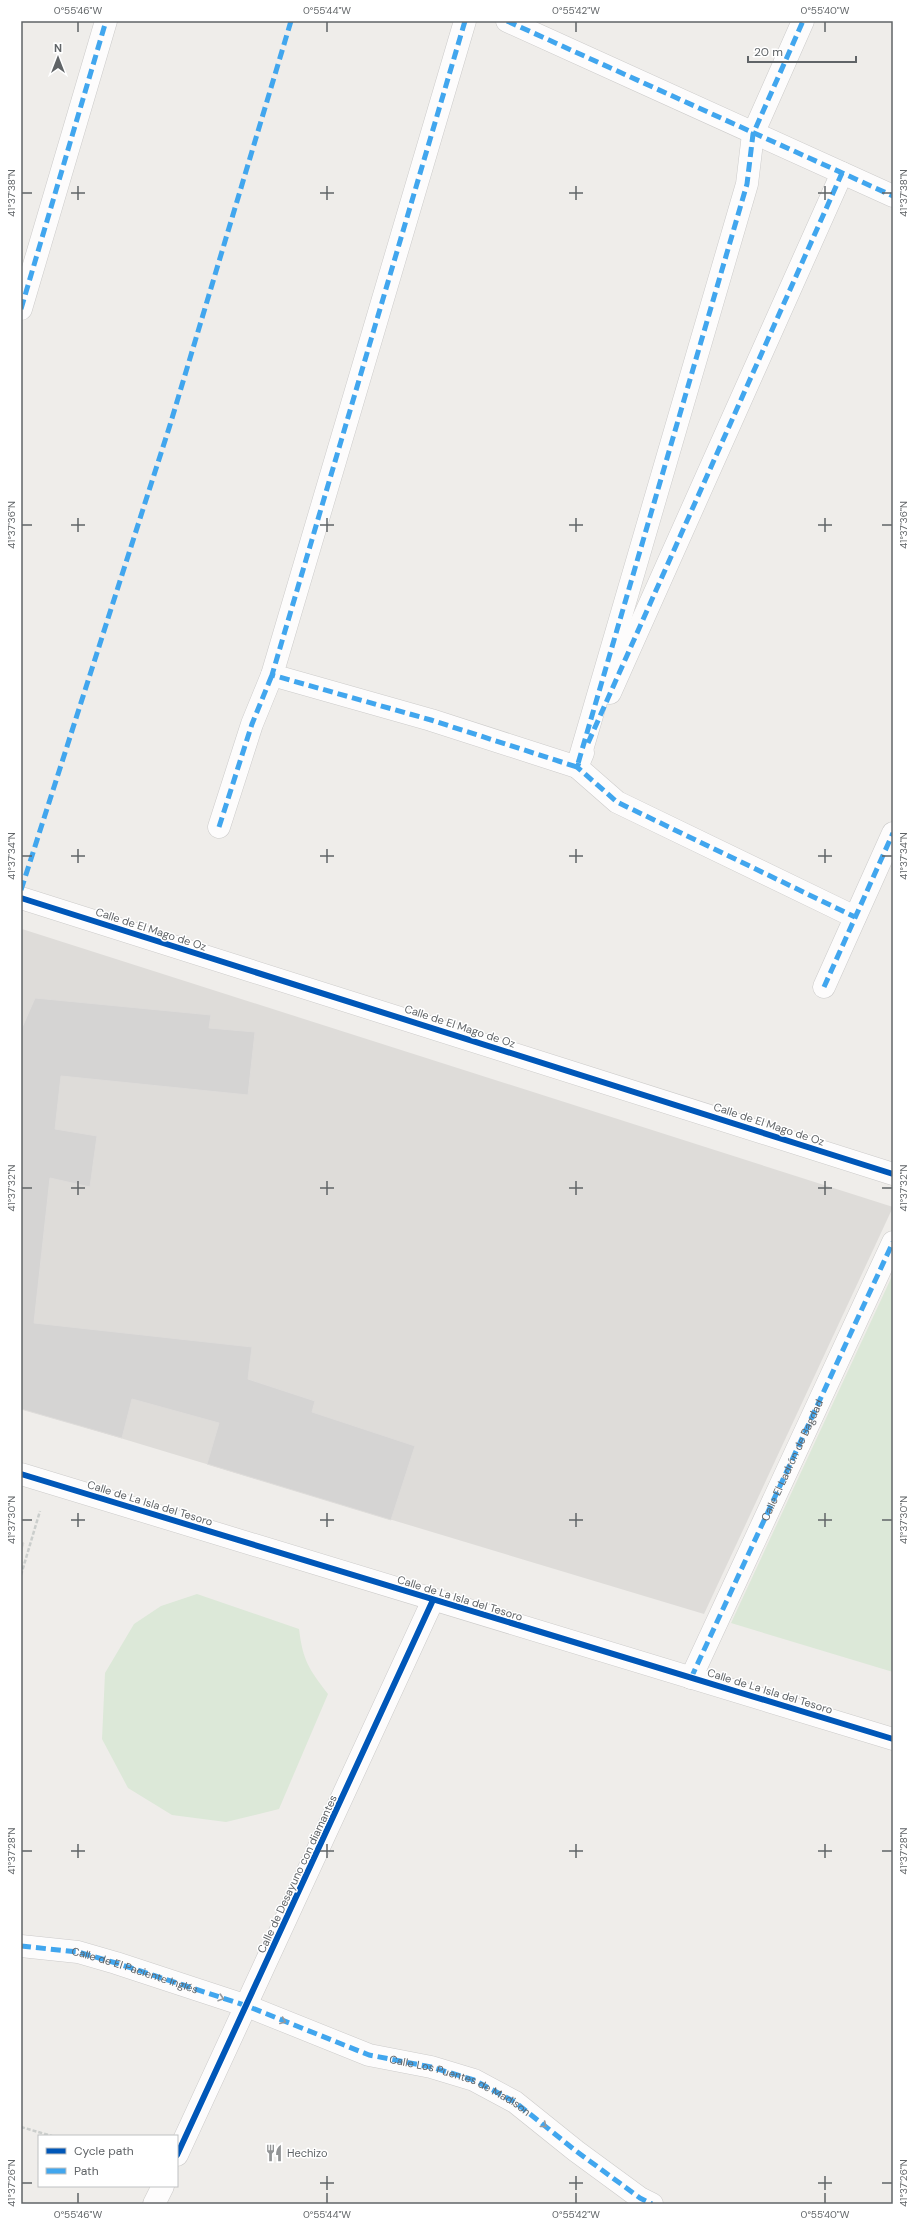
<svg xmlns="http://www.w3.org/2000/svg" width="914" height="2225" font-family="'DM Sans',sans-serif">
	<style>
		.education { fill: #dedcd9 }
		.green { fill: #dce8d8 }
		.building { fill: #d5d4d3; stroke: #dedcda }
		.lines { fill: none; stroke-linecap: round; stroke-linejoin: round }
		.street-casing { stroke: #cccbca; stroke-width: 23 }
		.path { stroke: #cbcecc; stroke-width: 2.5; stroke-dasharray: 4 2; stroke-linecap: butt }
		.street { stroke: #fdfcfc; stroke-width: 22 }
		.quiet { stroke: #41a6ee; stroke-width: 5; stroke-dasharray: 10 5; stroke-linecap: butt }
		.cycleway-casing { stroke: #fff; stroke-width: 8 }
		.cycleway { stroke: #0057b8; stroke-width: 6 }
		.oneway { stroke: #97999b }
		.ticks { fill: none; stroke: #606467; stroke-width: 1.5 }
		.labels { text-anchor: middle; dominant-baseline: central; stroke-width: 3; stroke-linejoin: round; paint-order: stroke }
		.street-label { font-size: 11px; fill: #606467; stroke: #fff }
		.poi-label { font-size: 11px; fill: #606467; stroke: #fff; text-anchor: start }
		.neatline { fill: none; stroke: #606467; stroke-width: 1.5 }
		.ticks-label { font-size: 10px; text-anchor: middle; fill: #606467 }
	</style>
	<rect width="100%" height="100%" fill="#efedea"/>
	<path class="education" d="M22,929L893,1207L704,1614L21,1408Z"/>
	<path class="green" d="M893,1274V1672L731,1623Z
		M197,1594L299,1629C303,1661 309,1669 328,1694L279,1809L226,1822L172,1815L128,1788L102,1739L105,1673L134,1624L161,1606Z"/>
	<path class="building" d="M35,998L211,1015L209,1028L255,1032L248,1095L61,1076L55,1129L97,1136L90,1187L50,1178L34,1323L252,1347L248,1379L315,1401L312,1412L415,1446L391,1520L207,1464L219,1423L132,1399L122,1438L21,1409V1030Z
		M21,1542L24,1543L21,1553Z"/>
	<g class="lines">
		<g class="street-casing">
			<g id="street">
				<path d="M465,21L272,675L431,720L577,767L747,184L753,134L803,21"/>
				<path d="M507,21L893,196"/>
				<path d="M21,309L106,21"/>
				<path d="M610,693L842,173"/>
				<path d="M583,753L577,767L617,802L855,917"/>
				<path d="M219,827L252,724L272,675"/>
				<path d="M21,898L893,1174"/>
				<path d="M824,987L893,833"/>
				<path d="M21,1474L893,1739"/>
				<path d="M691,1678L893,1242"/>
				<path id="s1" d="M21,1946L78,1952L116,1963L247,2006L369,2055L431,2067L474,2080L515,2102L576,2151L640,2198L652,2204"/>
				<path d="M177,2155L433,1600"/>
				<path d="M154,2204L163,2186"/>
			</g>
		</g>
		<path class="path" d="M21,1575L40,1511
			M21,2127L52,2136"/>
		<use href="#street" class="street"/>
		<g class="quiet">
			<path d="M465,21L272,675L431,720L577,767L747,184L753,134L803,21"/>
			<path d="M507,21L893,196"/>
			<path d="M21,309L106,21"/>
			<path d="M588,743L842,173"/>
			<path d="M579,763L577,767L617,802L855,917"/>
			<path d="M219,827L252,724L272,675"/>
			<path d="M21,890L170,425L291,21"/>
			<path d="M824,987L893,833"/>
			<path id="s2" d="M691,1678L893,1242"/>
			<path d="M21,1946L78,1952L116,1963L247,2006L369,2055L431,2067L474,2080L515,2102L576,2151L640,2198L652,2204"/>
		</g>
		<g class="cycleway-casing">
			<path id="cycleway" d="M21,898L893,1174
				M21,1474L893,1739
				M177,2155L433,1600"/>
		</g>
		<use href="#cycleway" class="cycleway"/>
	</g>
	<defs><path id="oneway-chevron" d="M-2-3.5L2.5 0L-2 3.5" fill="none" stroke-width="1.6" stroke-linecap="round" stroke-linejoin="round"/></defs>
	<g class="oneway">
		<use href="#oneway-chevron" transform="translate(221 1998) rotate(18)"/>
		<use href="#oneway-chevron" transform="translate(283 2021) rotate(22)"/>
		<use href="#oneway-chevron" transform="translate(544 2125) rotate(39)"/>
	</g>
	<path class="ticks" d="M78,22V32M327,22V32M576,22V32M825,22V32M78,186V200M327,186V200M576,186V200M825,186V200M22,193H32M71,193H85M320,193H334M569,193H583M818,193H832M882,193H892M78,518V532M327,518V532M576,518V532M825,518V532M22,525H32M71,525H85M320,525H334M569,525H583M818,525H832M882,525H892M78,849V863M327,849V863M576,849V863M825,849V863M22,856H32M71,856H85M320,856H334M569,856H583M818,856H832M882,856H892M78,1181V1195M327,1181V1195M576,1181V1195M825,1181V1195M22,1188H32M71,1188H85M320,1188H334M569,1188H583M818,1188H832M882,1188H892M78,1513V1527M327,1513V1527M576,1513V1527M825,1513V1527M22,1520H32M71,1520H85M320,1520H334M569,1520H583M818,1520H832M882,1520H892M78,1844V1858M327,1844V1858M576,1844V1858M825,1844V1858M22,1851H32M71,1851H85M320,1851H334M569,1851H583M818,1851H832M882,1851H892M327,2176V2190M576,2176V2190M825,2176V2190M22,2183H32M320,2183H334M569,2183H583M818,2183H832M882,2183H892M78,2193V2203M327,2193V2203M576,2193V2203M825,2193V2203"/>
	<defs>
		<g id="restaurant-bare" transform="scale(1.38)"><path d="M-5-6h1v4h1v-4h1v4h1v-4h1v5L-1.5 .5V6h-2V.5L-5-1ZM5-6V6H3V1.5H1.5Q1.5-4 5-6Z" fill="#929495" stroke="#fff" stroke-width="2.5" paint-order="stroke"/></g>
	</defs>
	<g fill-rule="evenodd">
		<use href="#restaurant-bare" x="274" y="2153"/>
	</g>
	<g class="labels">
		<g class="street-label">
			<text transform="translate(151 929) rotate(18)">Calle de El Mago de Oz</text>
			<text transform="translate(460 1026) rotate(18)">Calle de El Mago de Oz</text>
			<text transform="translate(769 1124) rotate(18)">Calle de El Mago de Oz</text>
			<text stroke="none"><textPath href="#s2" startOffset="240">Calle El Ladrón de Bagdad</textPath></text>
			<text transform="translate(150 1503) rotate(17)">Calle de La Isla del Tesoro</text>
			<text transform="translate(460 1598) rotate(17)">Calle de La Isla del Tesoro</text>
			<text transform="translate(770 1691) rotate(17)">Calle de La Isla del Tesoro</text>
			<text transform="translate(297 1874) rotate(-65)">Calle de Desayuno con diamantes</text>
			<text stroke="none"><textPath href="#s1" startOffset="117">Calle de El Paciente Inglés</textPath></text>
			<text stroke="none"><textPath href="#s1" startOffset="463">Calle Los Puentes de Madison</textPath></text>
		</g>
		<g class="poi-label">
			<text x="287" y="2153">Hechizo</text>
		</g>
	</g>
	<rect width="914" height="2225" fill="none" stroke="#ffffff" stroke-width="44"/>
	<rect x="38" y="2135" width="140" height="52" fill="#ffffff" stroke="#bfc1c2"/>
	<rect x="46" y="2148" width="20" height="6" fill="#0057b8" stroke="#bfc1c2"/>
	<text x="74" y="2155" font-size="12" fill="#606467">Cycle path</text>
	<rect x="46" y="2168" width="20" height="6" fill="#41a6ee" stroke="#bfc1c2"/>
	<text x="74" y="2175" font-size="12" fill="#606467">Path</text>
	<g transform="translate(58 58)" stroke="#ffffff" stroke-width="3" paint-order="stroke">
	<path d="M0-3L7 15L0 10L-7 15Z" fill="#606467"/>
	<text y="-6" font-size="11" font-weight="bold" text-anchor="middle" fill="#606467">N</text>
	</g>
	<path d="M748 56v6h108v-6" fill="none" stroke="#606467" stroke-width="2"/>
	<text x="754" y="56" font-size="12" fill="#606467" stroke="#ffffff" stroke-width="3" paint-order="stroke">20 m</text>
	<rect x="22" y="22" width="870" height="2181" class="neatline"/>
	<g class="ticks-label">
		<text x="78" y="14">0°55'46"W</text>
		<text x="327" y="14">0°55'44"W</text>
		<text x="576" y="14">0°55'42"W</text>
		<text x="825" y="14">0°55'40"W</text>
		<text transform="translate(11 193) rotate(-90)" y="4">41°37'38"N</text>
		<text transform="translate(903 193) rotate(-90)" y="4">41°37'38"N</text>
		<text transform="translate(11 525) rotate(-90)" y="4">41°37'36"N</text>
		<text transform="translate(903 525) rotate(-90)" y="4">41°37'36"N</text>
		<text transform="translate(11 856) rotate(-90)" y="4">41°37'34"N</text>
		<text transform="translate(903 856) rotate(-90)" y="4">41°37'34"N</text>
		<text transform="translate(11 1188) rotate(-90)" y="4">41°37'32"N</text>
		<text transform="translate(903 1188) rotate(-90)" y="4">41°37'32"N</text>
		<text transform="translate(11 1520) rotate(-90)" y="4">41°37'30"N</text>
		<text transform="translate(903 1520) rotate(-90)" y="4">41°37'30"N</text>
		<text transform="translate(11 1851) rotate(-90)" y="4">41°37'28"N</text>
		<text transform="translate(903 1851) rotate(-90)" y="4">41°37'28"N</text>
		<text transform="translate(11 2183) rotate(-90)" y="4">41°37'26"N</text>
		<text transform="translate(903 2183) rotate(-90)" y="4">41°37'26"N</text>
		<text x="78" y="2218">0°55'46"W</text>
		<text x="327" y="2218">0°55'44"W</text>
		<text x="576" y="2218">0°55'42"W</text>
		<text x="825" y="2218">0°55'40"W</text>
	</g>
</svg>
